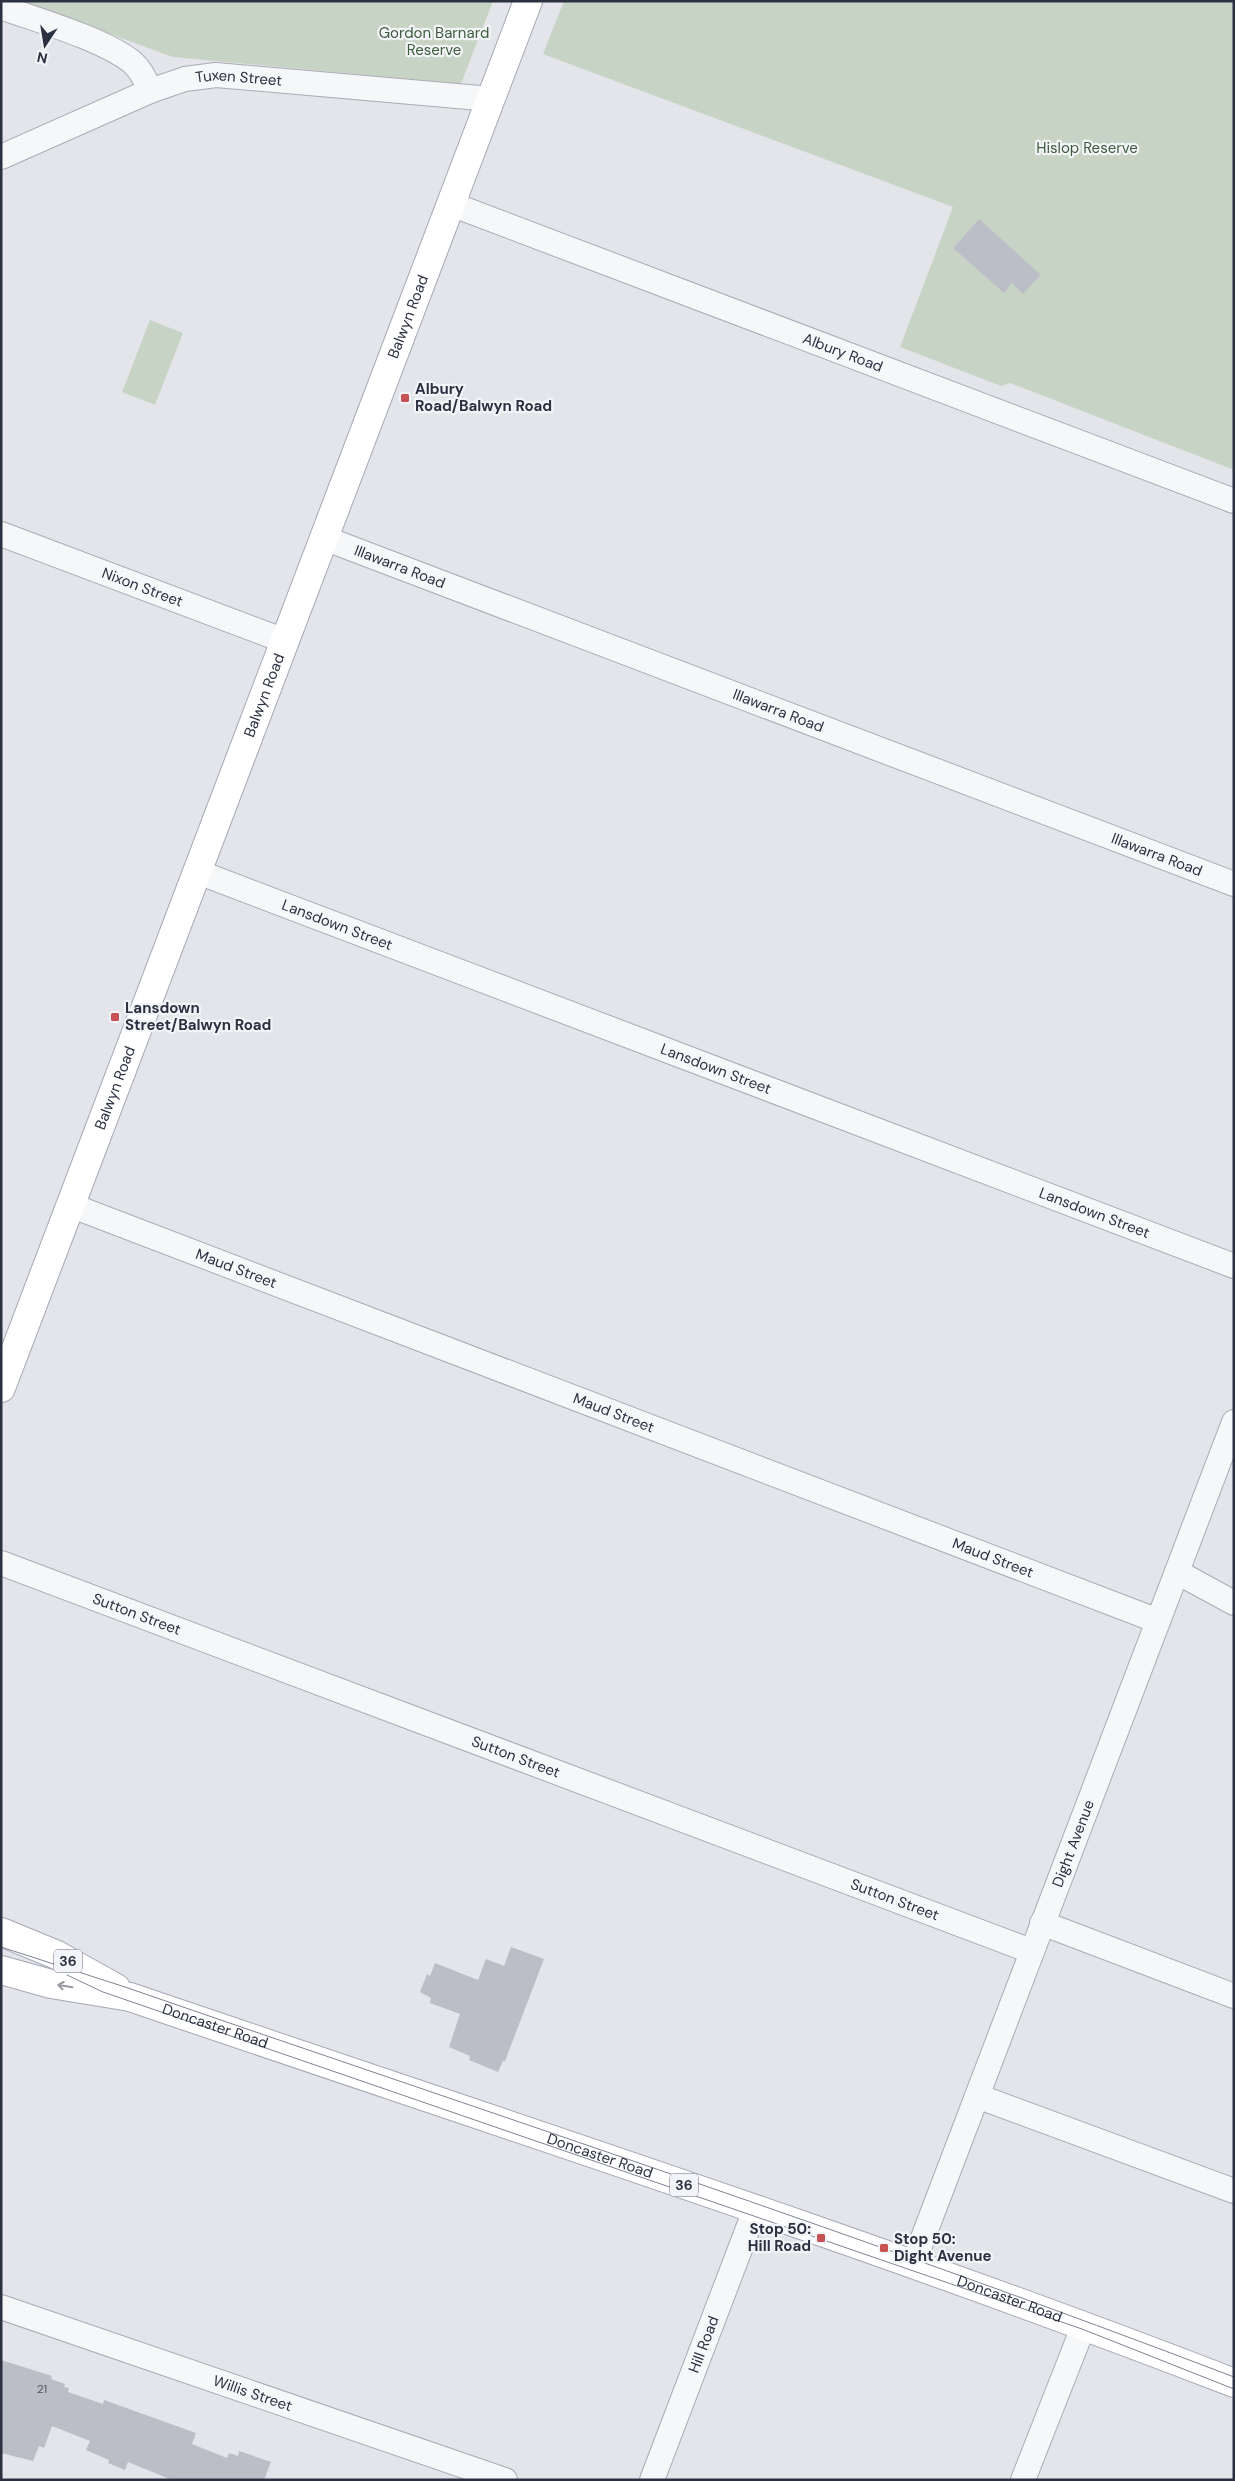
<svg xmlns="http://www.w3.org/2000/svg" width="1235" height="2481" font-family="'DM Sans',sans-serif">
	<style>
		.park { fill: #c7d4c5 }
		.building { fill: #bbbec7 }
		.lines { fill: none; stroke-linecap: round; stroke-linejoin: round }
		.minor-casing { stroke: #a9abb5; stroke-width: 26 }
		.major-casing { stroke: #a4a8b5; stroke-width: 30 }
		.minor { stroke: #f6f7f9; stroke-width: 24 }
		.major { stroke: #fff; stroke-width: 28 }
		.tram { stroke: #7e8393; stroke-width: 1 }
		.oneway { stroke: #9698a0 }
		.poi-dot { fill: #c65253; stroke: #f3f4f8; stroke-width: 2 }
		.labels { text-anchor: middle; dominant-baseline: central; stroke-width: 4.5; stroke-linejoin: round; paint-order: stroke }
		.number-label { font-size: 12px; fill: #505463 }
		.shield { fill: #f3f4f8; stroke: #686c79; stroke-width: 1 }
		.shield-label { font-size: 14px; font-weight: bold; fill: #2c3142 }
		.park-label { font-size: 15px; fill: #3c5c3b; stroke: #f3f4f8 }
		.street-label { font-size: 15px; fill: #2c3142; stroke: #f3f4f8 }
		.poi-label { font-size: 15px; font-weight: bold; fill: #2c3142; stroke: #f3f4f8; text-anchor: start }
	</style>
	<rect width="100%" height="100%" fill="#e4e5eb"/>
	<path class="park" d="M20,1H493L461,84L173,57Z
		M564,1H1234V470L1010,383L1001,386L900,347L953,207L543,54Z
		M150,320L183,333L155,405L122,392Z"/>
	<path class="building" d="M979,219L1041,275L1023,294L1012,283L1004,293L953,248Z
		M511,1947L544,1959L505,2061H503L498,2072L469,2060L470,2056L449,2047L460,2014L430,2003L431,1998L420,1992L427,1974L430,1976L435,1963L478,1980L486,1959L504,1966Z
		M1,2360L52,2376L51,2379L65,2384L64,2387L69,2388L68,2392L103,2404L104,2400L196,2433L192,2444L227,2458L229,2453L238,2456L239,2451L271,2462L264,2480H172L128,2462L125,2470L108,2463L109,2460L86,2450L90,2441L52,2426L44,2448L39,2446L33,2461L1,2453Z"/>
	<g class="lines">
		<g class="minor-casing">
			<g id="minor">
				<path d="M1,7C37,20 103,39 132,62C141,70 146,80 150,91"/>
				<path id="s1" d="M1,157L150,91L185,79L216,75L491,99"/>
				<path id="s2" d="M451,204L1234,501"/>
				<path id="s3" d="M1,534L285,641"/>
				<path id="s4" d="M324,538L1234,884"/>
				<path id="s5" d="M198,872L1234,1266"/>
				<path id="s6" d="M70,1205L1158,1621"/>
				<path id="s7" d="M1,1563L1031,1951"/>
				<path d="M1177,1572L1234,1603"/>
				<path d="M1042,1923L1234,1996"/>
				<path d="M977,2096L1234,2191"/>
				<path id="s8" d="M913,2264L1234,1422"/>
				<path id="s9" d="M1,2307L505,2480"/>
				<path id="s10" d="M652,2480L755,2210"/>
				<path d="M1023,2480L1084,2325"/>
			</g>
		</g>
		<g class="major-casing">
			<g id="major">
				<path id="s11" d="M1,1388L528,1"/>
				<path d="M1,1932L57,1955L116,1988"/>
				<path id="s12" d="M1,1970L51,1984L130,1997C499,2123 870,2242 1234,2383"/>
			</g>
		</g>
		<use href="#minor" class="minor"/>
		<use href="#major" class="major"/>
		<path class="tram" d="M1,1947L125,1987C495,2115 868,2237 1234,2377
			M67,1975L103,1992L1082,2329L1234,2389"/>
	</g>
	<defs><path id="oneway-shaft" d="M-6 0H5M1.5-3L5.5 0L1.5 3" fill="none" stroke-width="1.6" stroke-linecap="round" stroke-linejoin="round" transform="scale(1.25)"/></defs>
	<use class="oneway" href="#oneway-shaft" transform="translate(65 1986) rotate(-171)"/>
	<g class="poi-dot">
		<rect x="400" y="393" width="10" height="10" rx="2.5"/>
		<rect x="110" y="1012" width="10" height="10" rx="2.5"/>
		<rect x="816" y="2233" width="10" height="10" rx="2.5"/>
		<rect x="879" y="2243" width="10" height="10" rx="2.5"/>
	</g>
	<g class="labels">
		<g class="number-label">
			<text x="42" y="2389">21</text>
		</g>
		<g class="shield">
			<rect x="54" y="1949.5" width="28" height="23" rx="4"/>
			<rect x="670" y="2173.5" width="28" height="23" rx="4"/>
		</g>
		<g class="shield-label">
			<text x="68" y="1961">36</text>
			<text x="684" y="2185">36</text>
		</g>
		<g class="park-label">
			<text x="434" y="33">Gordon Barnard<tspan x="434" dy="17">Reserve</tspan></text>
			<text x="1087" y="148">Hislop Reserve</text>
		</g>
		<g class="street-label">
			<text stroke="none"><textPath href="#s1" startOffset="254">Tuxen Street</textPath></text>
			<text stroke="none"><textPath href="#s11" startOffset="1146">Balwyn Road</textPath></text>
			<text stroke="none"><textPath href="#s2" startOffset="419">Albury Road</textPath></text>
			<text stroke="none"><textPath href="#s4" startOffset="81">Illawarra Road</textPath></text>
			<text stroke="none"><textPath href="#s3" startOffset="151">Nixon Street</textPath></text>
			<text stroke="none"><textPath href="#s11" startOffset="741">Balwyn Road</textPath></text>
			<text stroke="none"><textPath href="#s4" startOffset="486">Illawarra Road</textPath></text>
			<text stroke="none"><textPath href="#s4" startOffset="891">Illawarra Road</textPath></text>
			<text stroke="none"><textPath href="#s5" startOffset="149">Lansdown Street</textPath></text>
			<text stroke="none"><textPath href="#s5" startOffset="554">Lansdown Street</textPath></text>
			<text stroke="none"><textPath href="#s11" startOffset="321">Balwyn Road</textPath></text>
			<text stroke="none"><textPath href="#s5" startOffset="959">Lansdown Street</textPath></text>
			<text stroke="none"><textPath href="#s6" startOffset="178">Maud Street</textPath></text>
			<text stroke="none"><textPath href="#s6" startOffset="582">Maud Street</textPath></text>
			<text stroke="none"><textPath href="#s6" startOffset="988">Maud Street</textPath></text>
			<text stroke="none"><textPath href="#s7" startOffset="145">Sutton Street</textPath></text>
			<text stroke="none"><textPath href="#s7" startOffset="550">Sutton Street</textPath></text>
			<text stroke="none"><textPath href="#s8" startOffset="450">Dight Avenue</textPath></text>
			<text stroke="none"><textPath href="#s7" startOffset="955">Sutton Street</textPath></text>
			<text stroke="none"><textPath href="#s12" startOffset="222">Doncaster Road</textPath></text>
			<text stroke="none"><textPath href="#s12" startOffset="628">Doncaster Road</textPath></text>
			<text stroke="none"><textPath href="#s12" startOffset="1062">Doncaster Road</textPath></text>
			<text stroke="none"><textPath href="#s10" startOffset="145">Hill Road</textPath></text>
			<text stroke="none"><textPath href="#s9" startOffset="266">Willis Street</textPath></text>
		</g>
		<g class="poi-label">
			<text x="415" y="389">Albury<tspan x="415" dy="17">Road/Balwyn Road</tspan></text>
			<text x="125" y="1008">Lansdown<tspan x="125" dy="17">Street/Balwyn Road</tspan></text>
			<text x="811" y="2229" text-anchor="end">Stop 50:<tspan x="811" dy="17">Hill Road</tspan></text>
			<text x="894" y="2239">Stop 50:<tspan x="894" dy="17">Dight Avenue</tspan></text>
		</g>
	</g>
	<rect width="1235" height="2481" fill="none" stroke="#2c3142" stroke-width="5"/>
	<g transform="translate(45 45) rotate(192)" stroke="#f3f4f8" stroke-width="4" paint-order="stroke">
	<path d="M0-4L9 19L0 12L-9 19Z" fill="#2c3142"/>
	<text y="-8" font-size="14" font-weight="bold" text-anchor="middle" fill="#2c3142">N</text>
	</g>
</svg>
